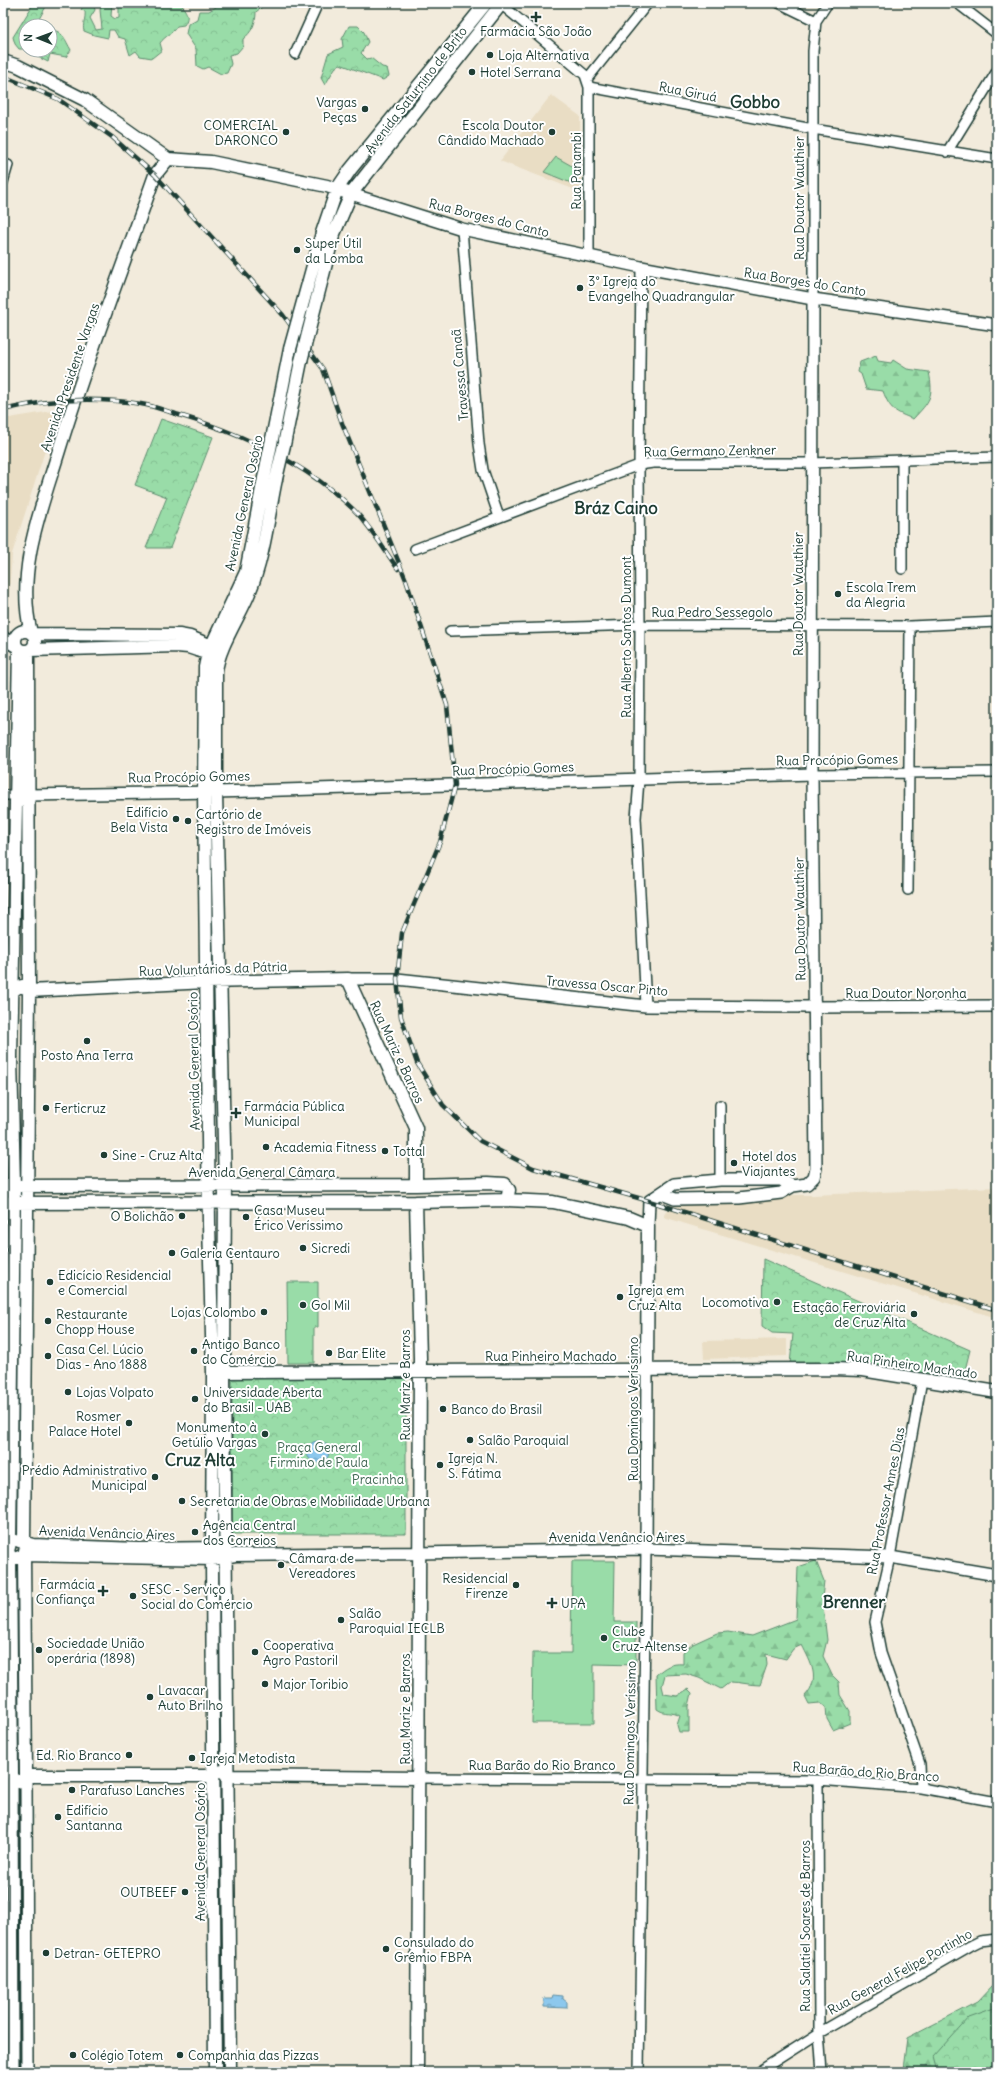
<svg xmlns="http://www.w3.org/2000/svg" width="1000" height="2075" font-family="Delius,sans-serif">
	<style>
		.built { fill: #e9ddc4 }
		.forest { fill: url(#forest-firs); stroke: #5c8c6e }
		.park { fill: url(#park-crowns); stroke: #5c8c6e }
		.garden { fill: #99dca8; stroke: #5c8c6e }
		.water { fill: url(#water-ripples); stroke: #6190a3 }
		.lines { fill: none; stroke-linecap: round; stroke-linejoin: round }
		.minor-casing { stroke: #1f3d34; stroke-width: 12 }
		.tertiary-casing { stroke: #1f3d34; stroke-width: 14 }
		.secondary-casing { stroke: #1f3d34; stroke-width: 15 }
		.minor { stroke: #fff; stroke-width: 9 }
		.tertiary { stroke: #fff; stroke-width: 11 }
		.secondary { stroke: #fff; stroke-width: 12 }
		.rail-casing { stroke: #1f3d34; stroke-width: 4.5 }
		.rail { stroke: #fff; stroke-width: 3; stroke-dasharray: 9; stroke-linecap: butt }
		.secondary-bridge-casing { stroke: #1f3d34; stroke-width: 15; stroke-linecap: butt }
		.secondary-bridge { stroke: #fff; stroke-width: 12 }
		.poi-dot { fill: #1f3d34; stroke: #fff; stroke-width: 1.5 }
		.labels { text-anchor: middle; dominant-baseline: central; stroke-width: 4; stroke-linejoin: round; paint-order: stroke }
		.poi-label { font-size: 13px; fill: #1f3d34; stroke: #fff; text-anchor: start }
		.street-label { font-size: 13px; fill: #1f3d34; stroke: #fff }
		.park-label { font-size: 13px; fill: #3e6551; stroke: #fff }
		.district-label { font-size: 17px; font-weight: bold; fill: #1f3d34; stroke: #fff }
	</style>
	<defs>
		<pattern id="forest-firs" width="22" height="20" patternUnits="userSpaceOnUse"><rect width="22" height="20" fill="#99dca8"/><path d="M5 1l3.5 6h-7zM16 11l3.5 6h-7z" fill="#83be91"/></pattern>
		<pattern id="park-crowns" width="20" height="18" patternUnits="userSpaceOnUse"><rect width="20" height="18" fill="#99dca8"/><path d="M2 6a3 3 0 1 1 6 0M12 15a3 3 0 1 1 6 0" fill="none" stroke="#83be91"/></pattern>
		<pattern id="water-ripples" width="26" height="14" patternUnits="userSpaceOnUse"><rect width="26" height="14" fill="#8dc8ed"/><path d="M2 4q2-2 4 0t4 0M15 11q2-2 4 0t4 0" fill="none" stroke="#73a4c1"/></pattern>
	</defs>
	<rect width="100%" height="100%" fill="#f2ebdc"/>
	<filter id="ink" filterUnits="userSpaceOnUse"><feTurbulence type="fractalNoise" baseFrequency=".025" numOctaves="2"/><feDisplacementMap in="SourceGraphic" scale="8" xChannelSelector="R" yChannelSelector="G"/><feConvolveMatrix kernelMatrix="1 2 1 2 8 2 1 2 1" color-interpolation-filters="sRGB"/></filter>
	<g filter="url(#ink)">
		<path class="built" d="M551,95L580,116L581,192L500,161Z
			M58,410L12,554L7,621L3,619V419Z
			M997,1187V1318L686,1224L664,1217V1215L676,1195H812Z
			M787,1339V1356L704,1359L703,1341Z"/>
		<path class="forest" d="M876,356L878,361L891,363L893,360L907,369L929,372C934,397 930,401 913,419C895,412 890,410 883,391L866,389L861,374L858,372L860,362Z
			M816,1561L824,1581L822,1598L827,1640L823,1656L832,1675L839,1682L840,1695L850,1711V1723L833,1730L827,1719L826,1707L820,1703L809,1704L805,1696C821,1679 811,1663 802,1645L793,1649L786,1659L766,1654L767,1665L760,1685C749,1685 741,1682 730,1682L721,1689L699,1678L686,1674L665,1675L662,1686L664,1694L677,1696L688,1689L692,1693L689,1706V1732H679L677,1725L680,1716C672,1711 665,1715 657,1709L656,1675C665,1667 671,1663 683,1664V1652L693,1644L717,1633L728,1632L752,1636L796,1619L798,1567Z
			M993,1985H997V2025L988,2072H906L903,2069L907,2038L977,2002Z"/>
		<path class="park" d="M34,3H48L35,26H26V49H19L15,44L13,37Z
			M102,3H112L111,16L115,19L119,18V3H181C185,12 191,15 184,25L177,26C172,34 165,36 160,43L162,50L152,58L140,56L136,51L130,55L125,39L118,37L114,30H109L108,38L94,35L84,31C82,25 86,19 85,11L81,10L83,6H94L95,10L90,18L96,30L102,29L100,10Z
			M217,3H263L262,7L256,12C256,23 252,32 243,39V46L237,53L229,55L231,64L227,73L221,74L208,67L203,69L197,66L196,49L186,34L188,24L197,19L199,11H209L216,7Z
			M349,26H358L364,32L368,42L361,53L367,59L371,58L382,67L387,68L389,76L383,80L340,64L335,68L325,85L321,78L328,54L343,47L342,39Z
			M50,30C63,30 65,40 71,50L66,57L50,54L48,62L38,57L34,51L29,50H50Z
			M161,419L213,437L170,548H146L167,497L135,485Z
			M763,1259L970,1350L962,1382L861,1363L790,1364L793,1334L772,1333L762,1326Z
			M232,1375H406V1534H232Z
			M997,2007V2072H937L933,2057L969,2017Z"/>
		<path class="garden" d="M556,157L579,170L571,183L544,172Z
			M287,1282H318V1327H314V1363H288Z
			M572,1561H615L614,1622H636V1665L594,1664V1723H532L533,1653H571Z"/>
		<path class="water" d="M307 1452a11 11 0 1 1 22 0a11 11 0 1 1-22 0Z
			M553,1995L563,1996V1999L567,2002V2008L544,2007V1998H552Z"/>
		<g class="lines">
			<g class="minor-casing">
				<path id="minor" d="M779,3L816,21
					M957,3L997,34
					M501,4L585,75L589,87L813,129L997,159
					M295,54L318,3
					M587,79L648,3
					M589,87V256
					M947,152L997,71
					M3,182L8,165
					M462,229L479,444L483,470L499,517
					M641,267L639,465L640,625L639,780L636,818L646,1006
					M813,299V51L816,21L828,3
					M415,549L639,465L653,463H811L997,457
					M902,569V460
					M450,631L640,625L910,626L997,622
					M812,774L997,772
					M3,795H17
					M908,890L910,626
					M720,1105V1180
					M419,1778L818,1780L921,1788L997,1802
					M818,1780L819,2033L822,2072
					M921,1788L920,1764L881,1653L875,1622L890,1557L922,1380
					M639,2072L646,1549
					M758,2072L819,2033L970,1946L980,1941L997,1939"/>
			</g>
			<g class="tertiary-casing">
				<path id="tertiary" d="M351,194L462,229L641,267L813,299L997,325
					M29,795L22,801L18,799L17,795L22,790L29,795L216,792L812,774
					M348,979H397L646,1006L815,1007L997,1006
					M662,1194L675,1199L739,1198L781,1193L793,1186L807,1184L814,1177L816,1168L812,774L813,299
					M648,1226L649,1201L674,1184L720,1180H781L793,1186
					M646,1549L647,1371
					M418,1553L646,1549L890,1557L997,1575
					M12,1776L13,2072
					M26,1776L27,2072"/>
			</g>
			<g class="secondary-casing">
				<path id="secondary" d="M3,61L18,66L85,100L168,159L211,162L327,186L351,194
					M322,233L337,189L350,170L486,3
					M333,236L351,194L502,3
					M272,439L290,349
					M284,445L301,361
					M15 641a10 10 0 1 1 20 0a10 10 0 1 1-20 0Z
					M31,633C15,570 42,507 60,447C88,356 123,266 155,175L168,159
					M33,634L179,635L190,637L219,649
					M3,638L16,646
					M19,650L11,1058L14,1186L10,1543L8,1551L10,1556L12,1776L17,1782L24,1780L26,1776L24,1555
					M30,650L177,646L188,647L215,656
					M3,992L13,991L18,987L23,986L29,991L207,982L348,979L416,1128V1185
					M3,1186L416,1185L488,1183L505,1184L509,1190L507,1200
					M416,1202L420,1358L417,2072
					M3,1203L416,1202L507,1200L553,1202L629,1218L648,1226L647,1371
					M224,1372L832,1369L862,1370L997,1392
					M19,1541L33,1545L138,1549L220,1548
					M24,1555L212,1559L235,1555L418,1553
					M17,1558L24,1555L26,1547L24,1543L29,991L28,651
					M222,1771L228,1776L419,1778
					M26,1776H214
					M215,2072L212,1559L213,1372L209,1224L204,792L205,667L208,653L246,572L264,478
					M230,2072L224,1372L225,1186L216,792V672C218,648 240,616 249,593C264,558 268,517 276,479"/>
			</g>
			<use href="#minor" class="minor"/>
			<use href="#tertiary" class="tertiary"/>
			<use href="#secondary" class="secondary"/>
			<g class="rail-casing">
				<path id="rail" d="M3,76L58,99L112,137L155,175L283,315L323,369L342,423L406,580L447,705L455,785L440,842L402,933L397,979L401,1017L417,1063L443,1105L480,1141L533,1168L649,1201L997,1310
					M3,410C48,399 95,397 141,404C154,406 166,411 179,415C243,434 306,463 354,510C371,527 384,550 398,569"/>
			</g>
			<use href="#rail" class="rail"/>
			<g class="secondary-bridge-casing">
				<path id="secondary-bridge" d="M290,349L322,233
					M301,361L333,236
					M264,478L272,439
					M276,479L284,445"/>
			</g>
			<use href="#secondary-bridge" class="secondary-bridge"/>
		</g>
	</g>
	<g class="poi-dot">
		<path d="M534 11h4v4h4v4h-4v4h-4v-4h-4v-4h4z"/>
		<circle cx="490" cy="55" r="4"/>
		<circle cx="472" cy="72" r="4"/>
		<circle cx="365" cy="109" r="4"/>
		<circle cx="286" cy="132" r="4"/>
		<circle cx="552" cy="132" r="4"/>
		<circle cx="297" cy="250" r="4"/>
		<circle cx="580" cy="288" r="4"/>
		<circle cx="838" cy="594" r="4"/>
		<circle cx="176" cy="819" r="4"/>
		<circle cx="188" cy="821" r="4"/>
		<circle cx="87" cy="1041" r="4"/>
		<circle cx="46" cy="1108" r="4"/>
		<path d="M234 1107h4v4h4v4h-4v4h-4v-4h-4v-4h4z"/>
		<circle cx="266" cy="1147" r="4"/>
		<circle cx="385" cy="1151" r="4"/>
		<circle cx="104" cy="1155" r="4"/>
		<circle cx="734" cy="1163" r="4"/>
		<circle cx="182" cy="1216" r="4"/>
		<circle cx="246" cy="1217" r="4"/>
		<circle cx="303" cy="1248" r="4"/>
		<circle cx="172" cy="1253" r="4"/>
		<circle cx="50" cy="1282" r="4"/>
		<circle cx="620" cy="1297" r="4"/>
		<circle cx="777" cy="1302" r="4"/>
		<circle cx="303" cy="1305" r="4"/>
		<circle cx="264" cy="1312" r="4"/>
		<circle cx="914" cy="1314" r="4"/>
		<circle cx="48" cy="1321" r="4"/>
		<circle cx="194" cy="1351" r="4"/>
		<circle cx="329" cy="1353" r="4"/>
		<circle cx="48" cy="1356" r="4"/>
		<circle cx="68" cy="1392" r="4"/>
		<circle cx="195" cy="1399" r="4"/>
		<circle cx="443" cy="1409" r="4"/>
		<circle cx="129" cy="1423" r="4"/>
		<circle cx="265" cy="1434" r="4"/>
		<circle cx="470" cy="1440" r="4"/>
		<circle cx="440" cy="1465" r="4"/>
		<circle cx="155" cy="1477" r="4"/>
		<circle cx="182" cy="1501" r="4"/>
		<circle cx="195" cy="1532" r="4"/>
		<circle cx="281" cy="1565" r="4"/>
		<circle cx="516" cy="1585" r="4"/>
		<path d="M101 1585h4v4h4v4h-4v4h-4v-4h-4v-4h4z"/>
		<circle cx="133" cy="1596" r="4"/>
		<path d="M550 1597h4v4h4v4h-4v4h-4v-4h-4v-4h4z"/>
		<circle cx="341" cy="1620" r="4"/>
		<circle cx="604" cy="1638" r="4"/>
		<circle cx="39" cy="1650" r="4"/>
		<circle cx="255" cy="1652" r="4"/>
		<circle cx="265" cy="1684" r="4"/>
		<circle cx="150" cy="1697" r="4"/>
		<circle cx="129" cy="1755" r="4"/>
		<circle cx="192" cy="1758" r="4"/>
		<circle cx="72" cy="1790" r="4"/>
		<circle cx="58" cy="1817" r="4"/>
		<circle cx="185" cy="1892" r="4"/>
		<circle cx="386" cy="1949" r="4"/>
		<circle cx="46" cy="1953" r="4"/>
		<circle cx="73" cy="2055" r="4"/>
		<circle cx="180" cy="2055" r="4"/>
	</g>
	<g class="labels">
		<g class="poi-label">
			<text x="536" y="31" text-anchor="middle">Farmácia São João</text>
			<text x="498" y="55">Loja Alternativa</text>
			<text x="480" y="72">Hotel Serrana</text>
			<text x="357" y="102" text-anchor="end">Vargas<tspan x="357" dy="15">Peças</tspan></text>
			<text x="278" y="125" text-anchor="end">COMERCIAL<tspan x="278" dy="15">DARONCO</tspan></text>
			<text x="544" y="125" text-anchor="end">Escola Doutor<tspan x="544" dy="15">Cândido Machado</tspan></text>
			<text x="305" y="243">Super Útil<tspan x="305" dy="15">da Lomba</tspan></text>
			<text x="588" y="281">3° Igreja do<tspan x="588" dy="15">Evangelho Quadrangular</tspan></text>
			<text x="846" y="587">Escola Trem<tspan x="846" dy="15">da Alegria</tspan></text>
			<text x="168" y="812" text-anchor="end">Edifício<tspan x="168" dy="15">Bela Vista</tspan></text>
			<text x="196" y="814">Cartório de<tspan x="196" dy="15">Registro de Imóveis</tspan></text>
			<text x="87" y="1055" text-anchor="middle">Posto Ana Terra</text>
			<text x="244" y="1106">Farmácia Pública<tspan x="244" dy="15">Municipal</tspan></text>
			<text x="54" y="1108">Ferticruz</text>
			<text x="274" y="1147">Academia Fitness</text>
			<text x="393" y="1151">Tottal</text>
			<text x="112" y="1155">Sine - Cruz Alta</text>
			<text x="742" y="1156">Hotel dos<tspan x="742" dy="15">Viajantes</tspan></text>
			<text x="254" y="1210">Casa Museu<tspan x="254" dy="15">Érico Veríssimo</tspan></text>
			<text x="174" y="1216" text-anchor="end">O Bolichão</text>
			<text x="311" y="1248">Sicredi</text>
			<text x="180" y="1253">Galeria Centauro</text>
			<text x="58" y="1275">Edicício Residencial<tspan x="58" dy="15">e Comercial</tspan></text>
			<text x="628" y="1290">Igreja em<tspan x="628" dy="15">Cruz Alta</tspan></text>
			<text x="769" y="1302" text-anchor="end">Locomotiva</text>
			<text x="311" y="1305">Gol Mil</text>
			<text x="906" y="1307" text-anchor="end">Estação Ferroviária<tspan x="906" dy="15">de Cruz Alta</tspan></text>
			<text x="256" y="1312" text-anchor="end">Lojas Colombo</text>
			<text x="56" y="1314">Restaurante<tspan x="56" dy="15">Chopp House</tspan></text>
			<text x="202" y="1344">Antigo Banco<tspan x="202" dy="15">do Comércio</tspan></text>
			<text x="56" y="1349">Casa Cel. Lúcio<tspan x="56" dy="15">Dias - Ano 1888</tspan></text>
			<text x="337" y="1353">Bar Elite</text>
			<text x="76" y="1392">Lojas Volpato</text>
			<text x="203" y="1392">Universidade Aberta<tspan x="203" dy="15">do Brasil - UAB</tspan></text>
			<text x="451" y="1409">Banco do Brasil</text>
			<text x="121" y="1416" text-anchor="end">Rosmer<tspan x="121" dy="15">Palace Hotel</tspan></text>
			<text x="257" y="1427" text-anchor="end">Monumento à<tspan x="257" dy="15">Getúlio Vargas</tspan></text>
			<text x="478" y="1440">Salão Paroquial</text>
			<text x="448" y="1458">Igreja N.<tspan x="448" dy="15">S. Fátima</tspan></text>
			<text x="147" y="1470" text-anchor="end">Prédio Administrativo<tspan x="147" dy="15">Municipal</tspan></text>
			<text x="190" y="1501">Secretaria de Obras e Mobilidade Urbana</text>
			<text x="203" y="1525">Agência Central<tspan x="203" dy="15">dos Correios</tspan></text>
			<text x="289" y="1558">Câmara de<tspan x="289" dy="15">Vereadores</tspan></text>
			<text x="508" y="1578" text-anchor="end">Residencial<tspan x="508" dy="15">Firenze</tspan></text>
			<text x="95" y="1584" text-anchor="end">Farmácia<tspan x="95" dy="15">Confiança</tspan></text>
			<text x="141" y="1589">SESC - Serviço<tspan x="141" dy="15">Social do Comércio</tspan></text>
			<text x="561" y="1603">UPA</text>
			<text x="349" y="1613">Salão<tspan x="349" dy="15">Paroquial IECLB</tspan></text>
			<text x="612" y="1631">Clube<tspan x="612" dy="15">Cruz-Altense</tspan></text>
			<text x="47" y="1643">Sociedade União<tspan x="47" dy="15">operária (1898)</tspan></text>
			<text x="263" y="1645">Cooperativa<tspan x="263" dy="15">Agro Pastoril</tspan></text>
			<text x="273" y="1684">Major Toribio</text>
			<text x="158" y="1690">Lavacar<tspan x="158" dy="15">Auto Brilho</tspan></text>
			<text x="121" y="1755" text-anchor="end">Ed. Rio Branco</text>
			<text x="200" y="1758">Igreja Metodista</text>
			<text x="80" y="1790">Parafuso Lanches</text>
			<text x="66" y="1810">Edifício<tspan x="66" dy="15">Santanna</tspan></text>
			<text x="177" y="1892" text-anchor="end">OUTBEEF</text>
			<text x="394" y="1942">Consulado do<tspan x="394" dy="15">Grêmio FBPA</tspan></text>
			<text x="54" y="1953">Detran- GETEPRO</text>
			<text x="81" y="2055">Colégio Totem</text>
			<text x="188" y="2055">Companhia das Pizzas</text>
		</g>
		<g class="street-label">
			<text transform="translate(416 90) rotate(-52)">Avenida Saturnino de Brito</text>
			<text transform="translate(688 92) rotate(11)">Rua Giruá</text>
			<text transform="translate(576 171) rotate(-90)">Rua Panambi</text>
			<text transform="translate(799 198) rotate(-90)">Rua Doutor Wauthier</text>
			<text transform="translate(489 218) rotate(14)">Rua Borges do Canto</text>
			<text transform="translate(805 282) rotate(9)">Rua Borges do Canto</text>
			<text transform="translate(460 375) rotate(-95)">Travessa Canaã</text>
			<text transform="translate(70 377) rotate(-71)">Avenida Presidente Vargas</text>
			<text transform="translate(710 451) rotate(-1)">Rua Germano Zenkner</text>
			<text transform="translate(244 503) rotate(-78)">Avenida General Osório</text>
			<text transform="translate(798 594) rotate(-90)">Rua Doutor Wauthier</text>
			<text x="712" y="612">Rua Pedro Sessegolo</text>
			<text transform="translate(626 637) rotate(-90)">Rua Alberto Santos Dumont</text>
			<text transform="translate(837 760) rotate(-1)">Rua Procópio Gomes</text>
			<text transform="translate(513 769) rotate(-2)">Rua Procópio Gomes</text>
			<text transform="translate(189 777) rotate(-1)">Rua Procópio Gomes</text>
			<text transform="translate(800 919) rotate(-91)">Rua Doutor Wauthier</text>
			<text transform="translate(213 969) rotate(-2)">Rua Voluntários da Pátria</text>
			<text transform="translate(607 986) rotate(5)">Travessa Oscar Pinto</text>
			<text x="906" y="993">Rua Doutor Noronha</text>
			<text transform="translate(397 1052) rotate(65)">Rua Mariz e Barros</text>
			<text transform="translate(194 1061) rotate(-91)">Avenida General Osório</text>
			<text x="262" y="1172">Avenida General Câmara</text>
			<text x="551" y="1356">Rua Pinheiro Machado</text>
			<text transform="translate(912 1365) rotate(8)">Rua Pinheiro Machado</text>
			<text transform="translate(405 1385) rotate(-90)">Rua Mariz e Barros</text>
			<text transform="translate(633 1409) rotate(-90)">Rua Domingos Veríssimo</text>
			<text transform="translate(886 1501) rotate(-79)">Rua Professor Annes Dias</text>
			<text transform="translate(107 1533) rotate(2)">Avenida Venâncio Aires</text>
			<text x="617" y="1537">Avenida Venâncio Aires</text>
			<text transform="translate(405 1709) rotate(-90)">Rua Mariz e Barros</text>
			<text transform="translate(630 1733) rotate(-89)">Rua Domingos Veríssimo</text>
			<text x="542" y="1765">Rua Barão do Rio Branco</text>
			<text transform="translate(866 1772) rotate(4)">Rua Barão do Rio Branco</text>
			<text transform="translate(200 1852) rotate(-90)">Avenida General Osório</text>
			<text transform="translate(805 1926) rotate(-90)">Rua Salatiel Soares de Barros</text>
			<text transform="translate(900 1972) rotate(-29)">Rua General Felipe Portinho</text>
		</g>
		<g class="park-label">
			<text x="319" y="1447">Praça General<tspan x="319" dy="15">Firmino de Paula</tspan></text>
			<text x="378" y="1479">Pracinha</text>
		</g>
		<g class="district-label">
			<text x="755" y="102">Gobbo</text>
			<text x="616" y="508">Bráz Caino</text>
			<text x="200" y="1460">Cruz Alta</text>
			<text x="854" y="1602">Brenner</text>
		</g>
	</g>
	<rect width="1000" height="2075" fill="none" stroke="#fff" stroke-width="16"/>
	<rect x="8" y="8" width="984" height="2059" fill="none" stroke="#1f3d34" stroke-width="1.5" filter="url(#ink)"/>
	<g transform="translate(38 38) rotate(271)"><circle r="19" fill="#ffffff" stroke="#a5b1ae"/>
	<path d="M0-3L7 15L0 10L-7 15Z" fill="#1f3d34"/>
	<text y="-6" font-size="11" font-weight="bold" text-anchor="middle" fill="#1f3d34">N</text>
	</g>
</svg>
